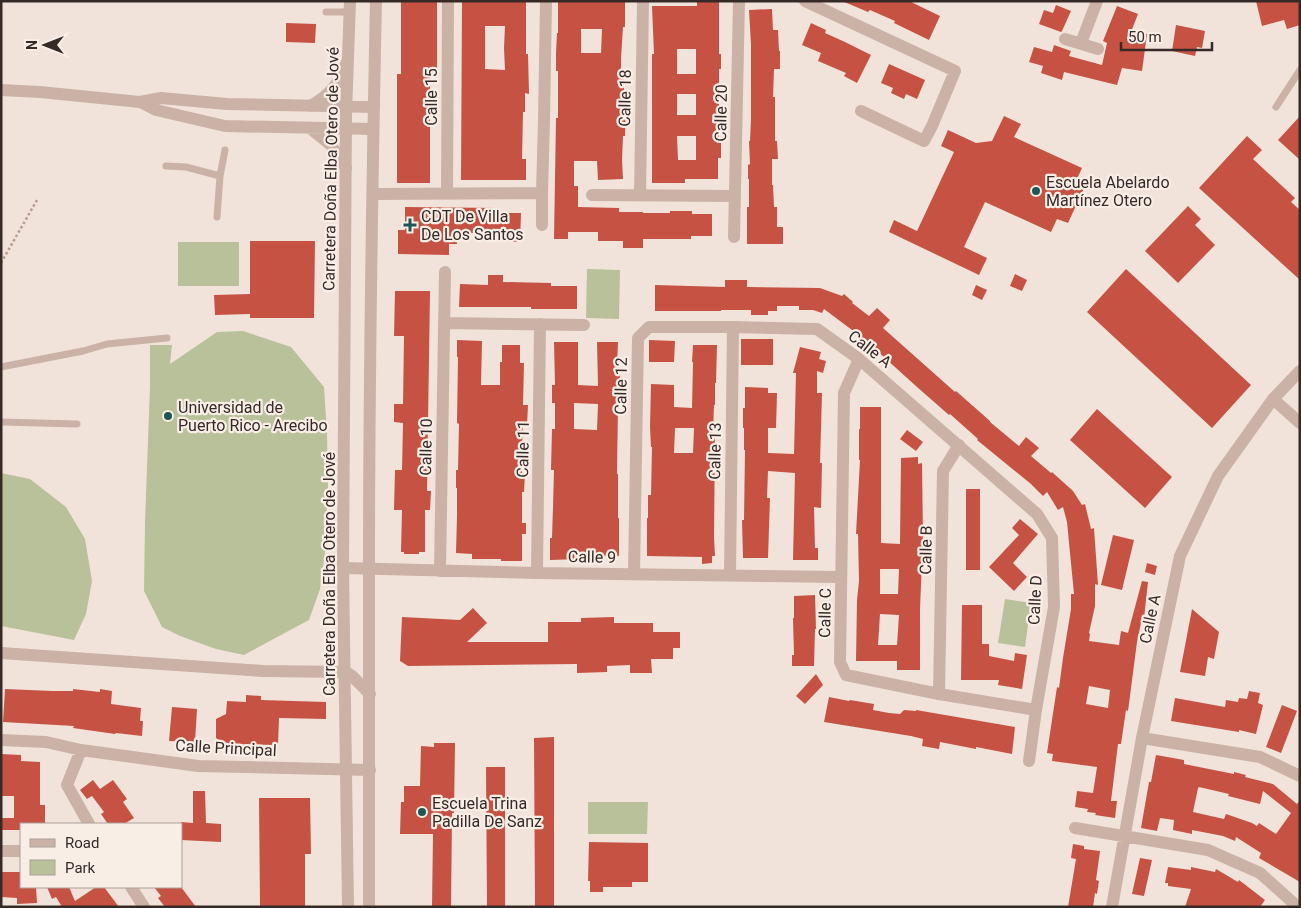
<svg xmlns="http://www.w3.org/2000/svg" width="1301" height="908" font-family="Roboto,sans-serif">
	<style>
		.green { fill: #b9c19a }
		.building { fill: #c65243; fill-rule: evenodd }
		.lines { fill: none; stroke-linecap: round; stroke-linejoin: round }
		.path { stroke: #b59b90; stroke-width: 2.5; stroke-dasharray: 2.5 2.5; stroke-linecap: butt }
		.service { stroke: #cab2a6; stroke-width: 7 }
		.minor { stroke: #cab2a6; stroke-width: 12 }
		.tertiary { stroke: #cab2a6; stroke-width: 12 }
		.poi-dot { fill: #1c5753; stroke: #f9eee6; stroke-width: 2 }
		.labels { text-anchor: middle; dominant-baseline: central; stroke-width: 4.5; stroke-linejoin: round; paint-order: stroke }
		.street-label { font-size: 16px; fill: #362a27; stroke: #f9eee6 }
		.poi-label { font-size: 16px; fill: #362a27; stroke: #f9eee6; text-anchor: start }
	</style>
	<rect width="100%" height="100%" fill="#f2e3da"/>
	<path class="green" d="M178,242H239V286H178Z
		M587,269L620,270L619,319L586,318Z
		M243,331L291,347L324,387L327,432L328,486L325,552L320,589L309,620L244,655L216,649L180,636L162,627L144,591L145,522L150,386V345H172L170,364L217,332Z
		M1,473L30,479L66,507L85,539L92,581L86,614L74,640L1,626Z
		M1005,599L1031,603L1025,647L998,643Z
		M588,802H648L647,834H588Z"/>
	<path class="building" d="M401,1H437V74H430V183H397V74H401Z
		M462,1H526V54H528L529,94L525,93V112H523L522,159H526V180H461ZM485,26H505L504,48L505,70L485,69Z
		M558,1H625V27H623L621,58V77H624V96H626L625,136H623L622,160L623,179L598,180L597,161H574V186H578V207L619,208V212H643V213H670V211H692V214H712V236H691V239H643V248H623V241H598V232H568V239H554L556,118H558V71H556V53L557,33H558ZM581,29H602L601,53H581Z
		M697,1H719V54H721V69H719V140H721V158H718V179H685V183H652V54H654L652,6H697ZM677,49H696V74H677ZM677,94H696V115H677ZM677,136H696V160H678Z
		M842,1H909L940,16L929,40L894,23L895,21L870,10L868,12Z
		M1256,1H1300V25L1287,29L1284,20L1262,26Z
		M1056,5L1071,11L1062,31L1061,32L1039,24L1044,10L1053,13Z
		M1117,6L1138,14L1131,32L1147,34L1142,71L1122,68L1117,85L1064,72L1062,80L1041,73L1043,66L1029,62L1034,47L1052,52L1054,45L1071,51L1069,56L1102,65L1107,43L1103,41Z
		M772,9L773,30H778L779,51H780V69H774L773,97H775V141H777L778,159H772V185H773L774,207H777V227H783V244H747V207H749V179H748V165L750,164L749,141H750L751,119V45L749,10Z
		M286,23L316,24L315,43L286,42Z
		M811,23L826,30L825,33L845,42L871,55L857,83L844,76L846,73L818,61L821,53L802,45Z
		M1176,25L1205,31L1202,48L1197,47L1195,56L1172,51Z
		M889,64L925,80L917,99L906,94L904,99L891,93L893,88L881,83Z
		M1004,116L1021,124L1014,137L1082,168L1076,181L1085,186L1068,223L1057,219L1051,232L985,202L964,247L987,258L979,275L889,232L894,220L917,231L954,152L941,146L948,130L976,143L992,141Z
		M1300,116V160L1278,140Z
		M1247,136L1262,150L1253,159L1295,198L1291,202L1300,210V280L1199,188Z
		M1188,206L1201,219L1195,225L1215,245L1178,283L1145,251Z
		M405,207L499,208V213H521L520,242L501,241V233H457V244H449V255L398,254V230H405Z
		M250,241H315L314,318H250V314L215,315L214,295L250,294Z
		M1126,269L1251,385L1212,428L1087,312Z
		M1015,274L1027,280L1022,291L1010,286Z
		M488,275H503V282L551,283V286H577V309H531V307H459L460,284L488,285Z
		M725,280H747V287L820,288L842,296L844,294L853,302L852,303L869,316L877,308L890,320L883,328L955,392L956,391L990,421V422L1019,446L1026,437L1039,448L1031,456L1051,473L1052,472L1073,491L1082,505L1085,504L1091,529L1094,528L1098,585L1095,584V606L1089,633L1090,634L1089,641L1119,645L1121,631L1128,633L1142,581L1148,582L1144,618H1142L1137,642L1128,711L1126,710L1121,744H1118L1111,801H1117L1115,818L1095,815L1096,813L1087,812L1088,809L1075,807L1077,791L1093,793L1097,767L1052,761L1053,754L1047,753L1057,687L1059,688L1063,658L1071,609V594H1074L1067,522L1063,507L1058,510L1047,492L1043,496L1031,484L977,440L978,439L950,414L949,415L917,387L864,339L824,309L822,313L813,310H799V306H777V311H768V315H751V310H721V311H655V285L725,287ZM1089,686L1110,690L1108,708L1086,704Z
		M976,285L987,290L982,300L972,295Z
		M395,291H430L427,491H431L430,510H425V552H419V554H404V552H401L402,510H394L395,470H402L403,423L394,422V404H403L404,336H394Z
		M741,339H773V365H741Z
		M457,340L482,341L481,385H500V362H502V345H520V363H524L523,405H528L527,425H523L522,445V473H525L524,492H522V523H526V534H522V561H501V559H472V554L456,553L457,516V488H456V470H458L459,424L457,423L458,357H457Z
		M649,340L675,341L674,362H649Z
		M554,342H578V385L598,386L597,342H618L617,366H620V404H618L617,474H618V518H619V556H581V559L550,560V538H552L553,507L554,470H551L552,429H555V403H552V385H555ZM574,403L598,404L597,430L574,429Z
		M693,345H717L716,383H715V405H714L713,433H715L714,538L715,556H712V563L702,564V557L647,556V518H648V495H651L652,447H651L650,427L651,384L674,385V407L692,408L693,362H692ZM675,428H694L693,453H674Z
		M800,347L821,352L819,359L826,361L823,373L817,371V393H822L820,463H822L821,508L814,507L815,548H818V560H793L795,473L768,471L767,498H770L768,558H743L742,520H744L745,450H744V428H743V408H745V387L768,388V393H777L776,428H768V453L794,454L796,373H793Z
		M860,407H881V543L900,544L901,458L918,457V464L922,463L923,536L920,609V670H897V661H856L857,600L859,581L858,534H856L860,460H859V429H860ZM880,569H899L898,594H880ZM880,614L899,615L897,645H878Z
		M1097,409L1172,477L1145,508L1070,440Z
		M907,430L923,442L916,451L900,439Z
		M966,489H980V570H966Z
		M1020,519L1038,534L1013,563L1027,577L1014,591L989,567L1019,535L1012,528Z
		M1113,535L1134,540L1122,590L1101,585Z
		M1147,563L1157,566L1155,575L1145,572Z
		M815,595L816,629H815L814,666H792V655H794L793,618H794V596Z
		M962,605H982V644H989V656L1014,661L1015,653L1027,655L1022,689L998,685L999,680H961Z
		M473,608L487,623L467,642H548V622H581V618L614,617V623H653V632H680V648H673V659H651L652,673H630V665L607,666V672L577,673V664L408,666L400,661L402,617L460,620Z
		M1192,609L1219,632L1214,659L1208,657L1205,676L1180,672Z
		M816,674L823,685L805,704L796,696Z
		M5,689L52,691H73V689L100,692V689L112,691L111,704L141,708L140,721H143L142,736L116,733L115,734L73,728L74,726L3,722Z
		M1249,691L1260,693L1258,703L1263,705L1256,734L1239,730V732L1171,721L1175,698L1225,707L1226,700L1238,702L1239,698L1247,699Z
		M246,695L261,696V700L326,702V719L279,718L278,745L224,744L216,738V719L226,714L227,701L246,702Z
		M829,697L849,701L850,700L874,704L873,710L889,713L900,714L904,710L916,711V710L1015,727L1012,754L976,747V749L940,742L939,749L922,746L923,739L911,736L824,722Z
		M1282,705L1297,711L1281,753L1266,747Z
		M172,707L197,709L195,742L169,741Z
		M554,737V907H535L534,738Z
		M434,743H455L454,813H452L451,907H432L433,834H400L401,802H404V786H420L421,746L434,747Z
		M1,754L21,755V761L40,762V805H45V823H21V830H1V818H14V796H1Z
		M1156,755L1184,760V764L1234,774V772L1246,775L1245,777L1273,784L1297,804L1300,800V882L1259,858L1261,853L1236,837L1235,841L1223,836L1192,830V834L1173,830L1174,820L1160,818L1157,831L1141,828L1149,782H1151ZM1199,787L1229,794L1228,796L1260,804L1263,791L1291,813L1276,834L1259,823L1257,826L1252,823L1226,814L1224,819L1193,812L1198,788Z
		M486,767H505V907H487Z
		M93,780L100,789L113,780L127,799L123,802L134,818L124,824H108L101,814L104,812L92,796L87,799L80,790Z
		M193,791H205L206,823L221,824V842L181,840V822L193,823Z
		M259,798H310L311,854H305V907H260Z
		M589,842L648,843V882H632V887H603V892H590V881H588Z
		M1073,844L1084,846V849L1100,851L1096,880L1099,881L1097,894L1095,893L1093,907H1068L1076,859L1071,858Z
		M1140,858L1152,860L1144,896L1132,894Z
		M1168,867L1191,870V867L1215,872L1216,869L1238,882L1239,880L1265,900L1260,907H1185L1191,889L1168,886V883H1165Z
		M1,872H21V887H36L37,903L17,904V898L1,897Z
		M47,887H69L75,901L96,887H104L119,907H62L56,897L52,899Z
		M154,887H181L196,907H165L158,898L161,896Z"/>
	<g class="lines">
		<path class="path" d="M1,263L37,200"/>
		<path class="service" d="M326,12H350
			M1276,107L1300,70
			M166,166L186,167L220,176L225,150
			M217,217L220,176
			M1,367L83,351L107,344L167,338
			M1,422L77,424"/>
		<path class="minor" d="M805,1L955,71L932,126L924,141L861,111
			M1065,39L1098,49
			M1081,43L1097,1
			M1,90L40,92L140,102L161,98L227,104L374,107
			M140,102L156,110L225,126L373,129
			M311,106C333,92 337,86 347,62
			M310,128L331,145L346,168
			M373,194L542,193
			M447,194L448,1
			M592,195L735,196
			M640,195L643,1
			M542,225V193L544,120L546,1
			M734,237L739,1
			M445,323L584,325
			M859,359L844,393L840,662L846,675L939,694L1036,710
			M1273,399L1300,423
			M343,568L537,573L841,577
			M440,571L445,272
			M537,573L540,324
			M634,574L638,338L649,327H733L817,329L859,359L1037,514L1052,538L1054,607L1036,710L1029,761
			M730,575L733,327
			M1,653L263,671L346,672
			M939,694L943,471L959,445
			M1142,738L1260,757L1300,776
			M1,740L46,742L81,750L198,766L370,770
			M81,750L67,785L89,824
			M1075,828L1208,850L1260,873L1298,907
			M1,851H21
			M131,887L144,907
			M1112,907L1142,738L1180,556L1218,476L1273,399L1300,371"/>
		<path class="tertiary" d="M346,672L352,676L370,694
			M348,907L343,568L346,114L350,1
			M369,907C370,794 369,682 369,570C369,380 372,191 376,1"/>
	</g>
	<g class="poi-dot">
		<circle cx="1036" cy="191" r="5"/>
		<path d="M407.5 217.5h5v5h5v5h-5v5h-5v-5h-5v-5h5z"/>
		<circle cx="168" cy="416" r="5"/>
		<circle cx="422" cy="812" r="5"/>
	</g>
	<g class="labels">
		<g class="street-label">
			<text transform="translate(431 97) rotate(-90)">Calle 15</text>
			<text transform="translate(625 98) rotate(-89)">Calle 18</text>
			<text transform="translate(721 113) rotate(-89)">Calle 20</text>
			<text transform="translate(331 169) rotate(-89)">Carretera Doña Elba Otero de Jové</text>
			<text transform="translate(870 349) rotate(38)">Calle A</text>
			<text transform="translate(621 386) rotate(-89)">Calle 12</text>
			<text transform="translate(426 447) rotate(-89)">Calle 10</text>
			<text transform="translate(523 449) rotate(-89)">Calle 11</text>
			<text transform="translate(715 451) rotate(-89)">Calle 13</text>
			<text transform="translate(926 550) rotate(-89)">Calle B</text>
			<text transform="translate(592 557) rotate(1)">Calle 9</text>
			<text transform="translate(329 574) rotate(-90)">Carretera Doña Elba Otero de Jové</text>
			<text transform="translate(1035 600) rotate(-87)">Calle D</text>
			<text transform="translate(825 613) rotate(-89)">Calle C</text>
			<text transform="translate(1150 619) rotate(-78)">Calle A</text>
			<text transform="translate(226 748) rotate(3)">Calle Principal</text>
		</g>
		<g class="poi-label">
			<text x="1046" y="182">Escuela Abelardo<tspan x="1046" dy="18">Martínez Otero</tspan></text>
			<text x="421" y="216">CDT De Villa<tspan x="421" dy="18">De Los Santos</tspan></text>
			<text x="178" y="407">Universidad de<tspan x="178" dy="18">Puerto Rico - Arecibo</tspan></text>
			<text x="432" y="803">Escuela Trina<tspan x="432" dy="18">Padilla De Sanz</tspan></text>
		</g>
	</g>
	<rect width="1301" height="908" fill="none" stroke="#362a27" stroke-width="5"/>
	<rect x="20" y="823" width="162" height="65" fill="#f9eee6" stroke="#aba09a"/>
	<rect x="30" y="839" width="25" height="8" fill="#cab2a6" stroke="#aba09a"/>
	<text x="65" y="848" font-size="15" fill="#362a27">Road</text>
	<rect x="30" y="860" width="25" height="15" fill="#b9c19a" stroke="#aba09a"/>
	<text x="65" y="873" font-size="15" fill="#362a27">Park</text>
	<g transform="translate(45 45) rotate(270)" stroke="#f9eee6" stroke-width="4" paint-order="stroke">
	<path d="M0-4L9 19L0 12L-9 19Z" fill="#362a27"/>
	<text y="-8" font-size="14" font-weight="bold" text-anchor="middle" fill="#362a27">N</text>
	</g>
	<path d="M1121 42v8h91v-8" fill="none" stroke="#362a27" stroke-width="2.5"/>
	<text x="1128" y="42" font-size="15" fill="#362a27" stroke="#f9eee6" stroke-width="4" paint-order="stroke">50 m</text>
</svg>
